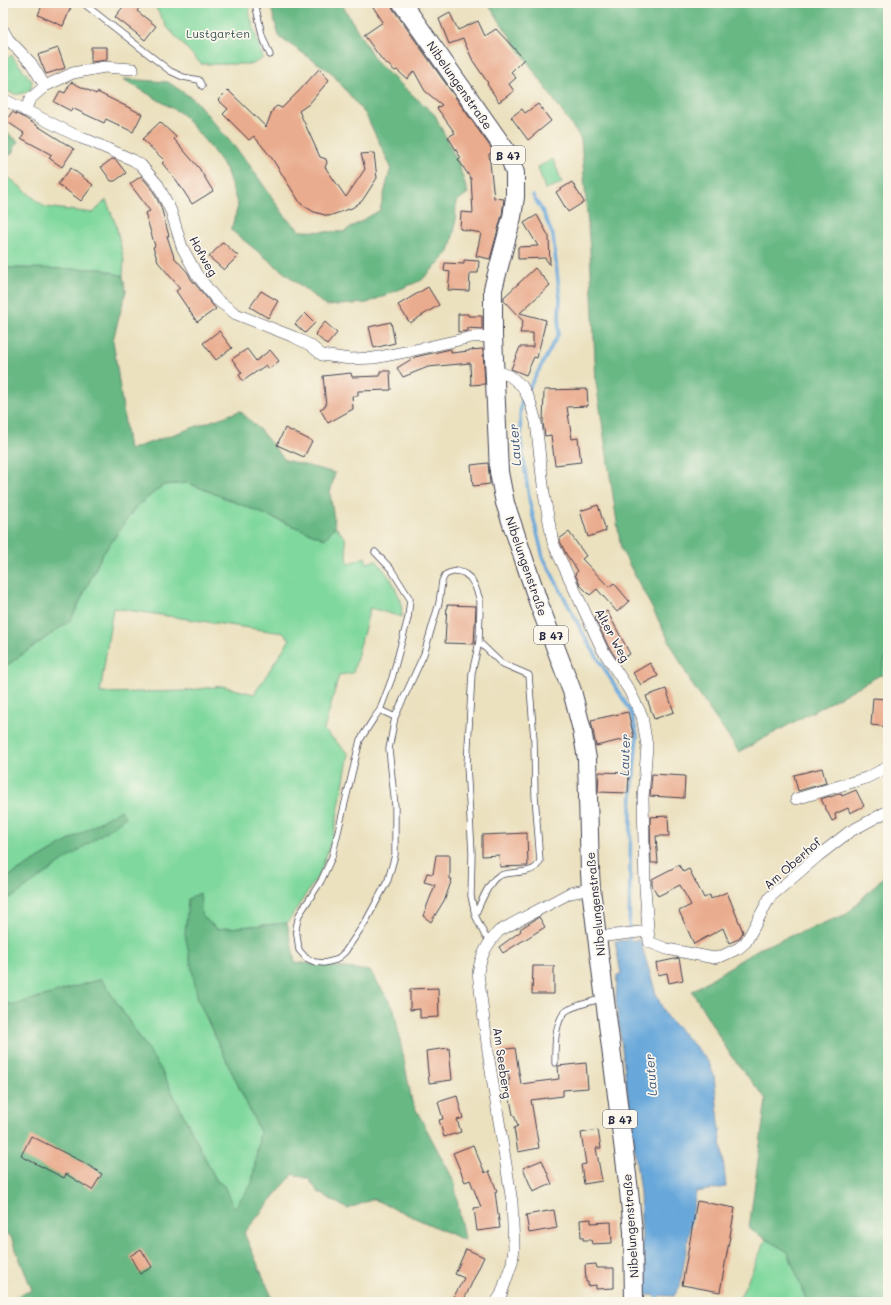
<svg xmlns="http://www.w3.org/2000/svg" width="891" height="1305" font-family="Mali,sans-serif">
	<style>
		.green { fill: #7fd89d; stroke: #507d6c; fill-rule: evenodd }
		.forest { fill: #67b884; stroke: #446d60 }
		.water { fill: #68a7da; stroke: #45648a }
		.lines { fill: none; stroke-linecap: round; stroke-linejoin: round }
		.stream { stroke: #68a7da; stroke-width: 3.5 }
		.building { fill: #eaac8e }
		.service-casing { stroke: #403f4f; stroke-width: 7 }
		.minor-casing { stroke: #403f4f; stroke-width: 12 }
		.primary-casing { stroke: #403f4f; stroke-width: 20 }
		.service { stroke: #fff; stroke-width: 5.5 }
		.minor { stroke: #fff; stroke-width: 11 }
		.primary { stroke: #fff; stroke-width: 18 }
		.labels { text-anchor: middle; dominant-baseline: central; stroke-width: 3.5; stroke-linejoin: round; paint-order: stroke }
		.shield { fill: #fbf7ec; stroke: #636270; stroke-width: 1 }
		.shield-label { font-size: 11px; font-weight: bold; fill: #22223b }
		.park-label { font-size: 12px; fill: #3e5958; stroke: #fbf7ec }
		.street-label { font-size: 12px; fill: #22223b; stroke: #fbf7ec }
		.water-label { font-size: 13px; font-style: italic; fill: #3e577b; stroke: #fbf7ec }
	</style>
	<rect width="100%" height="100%" fill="#fbf7ec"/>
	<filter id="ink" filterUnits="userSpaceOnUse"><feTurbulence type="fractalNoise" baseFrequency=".025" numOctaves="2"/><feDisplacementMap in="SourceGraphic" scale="8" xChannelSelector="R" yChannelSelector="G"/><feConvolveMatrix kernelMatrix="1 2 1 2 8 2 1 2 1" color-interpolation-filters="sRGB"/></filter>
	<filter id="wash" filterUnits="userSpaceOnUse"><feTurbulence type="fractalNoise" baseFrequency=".012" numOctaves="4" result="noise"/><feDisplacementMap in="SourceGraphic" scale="16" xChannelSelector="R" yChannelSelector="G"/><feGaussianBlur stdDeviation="0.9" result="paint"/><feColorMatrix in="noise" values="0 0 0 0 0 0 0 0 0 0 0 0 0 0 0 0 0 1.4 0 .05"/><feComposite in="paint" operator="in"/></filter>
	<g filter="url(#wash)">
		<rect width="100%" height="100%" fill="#ebe1bf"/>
		<path class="green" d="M153,3H249L250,16L263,58L253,64H201L167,27Z
			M11,55L32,81L31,89C20,96 14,96 3,89V63Z
			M553,159L562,183L545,189L538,167Z
			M7,176L45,207L93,213L106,200L116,225L124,260L123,276L101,269L3,268V179Z
			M188,483L325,539L335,526L345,538L348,564L365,557L367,563L376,560L392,581L401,601L402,617L370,608L353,673L339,675L324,730L349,754L334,833L320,873L287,923L217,929L202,916L198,1000L260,1132L252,1184L234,1209L224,1186L216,1180L160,1068L101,979L14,1005L3,1002V899L14,896L120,810L3,880V668L71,620L101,557L134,509L163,485ZM113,608L283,633L290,639L254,694L222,686L183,691L100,693Z
			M888,650V677L880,675Z
			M766,1239L788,1252L807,1302H738Z"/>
		<path class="forest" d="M270,3H341L377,63L435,115L458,163L468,193L456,202L455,228L449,252L422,280L367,303L326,306L231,230L238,206L226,169L211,148L182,114L123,79L168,82L195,100L248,163L287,219L301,231L343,232L380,210L391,167L366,115L331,72L279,37Z
			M487,3H888V650L880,675L739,752L693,686L621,549L596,382L590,251L581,139Z
			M3,130L18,141L12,153L3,160Z
			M3,268L101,269L123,276L126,291L113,340L129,450L240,411L258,428L285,460L335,473L330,493L335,526L325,539L188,483L163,485L134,509L101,557L71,620L3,668Z
			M120,810L126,817L14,896L3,899V880Z
			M888,872V1302H807L788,1252L749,1229L766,1099L731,1056L692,991L760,948L847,914Z
			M200,893L202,916L217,929L287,923L295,962L370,971L394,1009L412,1102L454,1181L464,1240L373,1199L348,1209L318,1192L309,1179L293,1174L244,1233L274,1302H4L32,1290L11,1237L3,1233V1002L14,1005L101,979L160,1068L216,1180L224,1186L234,1208L252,1184L260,1132L198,1000L185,934L188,899Z"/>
		<path class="water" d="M640,940L656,994L666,1016L696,1047L709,1063L714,1076L726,1187L696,1192L680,1286L674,1296L644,1295L640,1193L616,1001L617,975L621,974L615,941Z"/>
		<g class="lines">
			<path class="stream" d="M533,196L543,212L553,236L560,299L558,335L528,390L522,399L520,413L521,443L530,504L543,557L586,639L631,712L637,735L631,807L629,939L631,945
				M657,1302L659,1291"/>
		</g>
		<g id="blocks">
			<path class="building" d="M43,3H61L71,7L63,26L38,15Z
				M126,3H143L137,11L156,26L145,40L115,17Z
				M379,3H391L393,9L494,152L489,154L494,198L504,199L502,215L490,259L476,256L481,233L460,229L461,212L473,213L471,179L458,159L461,158L448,137L455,133L437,108L442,105L425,91L414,71L407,79L397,70L395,71L384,61H383L364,35L383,22L373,7Z
				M450,13L458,30L478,21L485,36L496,29L524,59L511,72L516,78L509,84L514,91L499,102L487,84L488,83L473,61L463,39L449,44L439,19Z
				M91,47H107V60L91,62Z
				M58,48L65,68L46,74L38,55Z
				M319,69L329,80L309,104L299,111L320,157L326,159L327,163L325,167L346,197L365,169L361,154L374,153L377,178L362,201L352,208L329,216L314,212L301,204L271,157L254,136L249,140L223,114L228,109L218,100L228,90L266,127L273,109L277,106L282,108L299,91Z
				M71,82L96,94L97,92L142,114L133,132L106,119L104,123L72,108L71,111L54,102L60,91L65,93Z
				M538,104L551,121L528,140L511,117L522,109L525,113Z
				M12,112L25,118L74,149L62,167L49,158L52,155L21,138L24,133L6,121Z
				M160,122L176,137L174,139L199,168L213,191L192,204L177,181L162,163L165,161L142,139Z
				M112,159L116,160L126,173L115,181H111L101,167Z
				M71,168L93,185L81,201L58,184Z
				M141,176L152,189L161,207L169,236H167L174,257L188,273L191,279L216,309L197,322L176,291L180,288L158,262L153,247L155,246L145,213L150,211L130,184Z
				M572,182L584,202L568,212L556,192Z
				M537,215L549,237L550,265L545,258L518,259V247L538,246L524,223Z
				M223,242L238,256L224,270L209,257Z
				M464,260L479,261L478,273H470L469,291L448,290L450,272L444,271L445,263L464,264Z
				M535,268L550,285L520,313L546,320L537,358L534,357L526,375L511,369L520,347H533V333H520L523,321L504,301V297Z
				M428,287L439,305L410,323L398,305Z
				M261,291L278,301L268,318L250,307Z
				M305,313L315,323L305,333L295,324Z
				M458,314H468V316H482V329L468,328V331L458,332Z
				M325,322L337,333L327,345L315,334Z
				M391,322L395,343L374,348L369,327Z
				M219,331L232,348L216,360L203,343Z
				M247,349L256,361L270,350L279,361L269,369L266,365L243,381L239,375L242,373L232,359Z
				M451,349V353L469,351V350L483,349L485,384L471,385L470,363L428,367L403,377L397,368L415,357Z
				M380,371H390L391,390L358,391V396H352L353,409L328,423L320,409L326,406L323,376L351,373L352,377L380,376Z
				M587,389L588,406L567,407L572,439L578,438L581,462L555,465L551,435L545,436L543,423L544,390Z
				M285,428L312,441L304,457L277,445Z
				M488,463L490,484L473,486L471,465Z
				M598,505L606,531L588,537L580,511Z
				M569,532L586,556L582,559L609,587L614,583L629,601L617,612L597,589L590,595L580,585L575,574L578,571L566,554L560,541L559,539Z
				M447,605L476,606L474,644L445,643Z
				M607,611L630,654L618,661L608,646L595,618Z
				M650,663L658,676L641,685L633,673Z
				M666,689L674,712L654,719L646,696Z
				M873,698L888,699V727L871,725Z
				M628,712L634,737L596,746L591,720Z
				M822,768L826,783L798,791L794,775Z
				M599,772L629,773L628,793L598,792Z
				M652,774L685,776L684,798L650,796Z
				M856,790L864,806L850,813L848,808L835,814L836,819L832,821L821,799L830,796V797L841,793L842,796Z
				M668,816L669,836H656L658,863H651L650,817Z
				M527,833L528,866L500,867L499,855L482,856V835Z
				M436,855H450V879H452L445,899L431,922L423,916L435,885L424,882L427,873L433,874Z
				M679,865L683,872L689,869L704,898L710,895L711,899L727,892L743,932L739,939L729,943L723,928L694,944L679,911L691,905L680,885L658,896L652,885V879Z
				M539,917L545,927L503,953L499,947L521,931L520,929Z
				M679,958L683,980L669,983L667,973L658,975L656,963Z
				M533,966H554V994H532Z
				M438,988L439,1017L420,1018V1009L410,1010V989Z
				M449,1048L452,1080L429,1083L426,1051Z
				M515,1048L521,1084L559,1079L558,1066L586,1063L588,1088L563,1090V1096L531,1100L539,1148L518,1152L514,1128L518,1126L514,1115H513L508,1088H509L508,1080H510L506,1070L502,1071L499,1050Z
				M457,1096L463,1118L457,1120L461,1132L444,1137L439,1120L443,1119L438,1102Z
				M598,1130L601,1148H596L602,1181L584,1184L581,1165L586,1164L581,1133Z
				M31,1136L83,1162L102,1174L92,1190L66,1174L64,1178L21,1156Z
				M473,1145L485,1173L489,1171L497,1191L495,1192L500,1228L477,1231L474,1208L481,1207L470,1180L465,1182L453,1153Z
				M542,1160L552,1184L533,1192L523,1168Z
				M697,1201L735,1208L720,1292L682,1285Z
				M554,1210L557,1228L529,1233L526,1215Z
				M591,1219V1223L611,1222L612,1243L592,1244L591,1240H583V1237H581L580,1220Z
				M141,1249L152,1267L140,1274L130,1256Z
				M466,1249L484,1257L463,1302H451L464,1278L455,1274Z
				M596,1264L597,1268H614V1288L596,1289V1285L588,1286V1282H586L585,1265Z"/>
		</g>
	</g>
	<g filter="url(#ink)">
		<use href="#blocks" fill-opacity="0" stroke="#403f4f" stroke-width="1"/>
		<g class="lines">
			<g class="service-casing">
				<path id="service" d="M83,3L170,71L183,77L199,80L202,86
					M255,3L262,35L270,55
					M375,552L391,569L410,599L408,618L392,678L380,710
					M479,642L501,663L529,675L534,740L535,796L540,861C539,863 538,865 536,867C527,875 508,870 497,877C488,883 480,905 475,915L485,936L491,940
					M395,717L389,749L395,806V855L388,880L366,921L345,952L336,960L324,963L315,962L306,958L299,950L296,928L299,915L321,881L332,857L360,740L374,718L380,710L395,717L424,654L439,603L442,581L445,575L449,573L457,571L464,573L470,578L475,586L480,600V609L479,642L472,673L467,765L472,853L471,896L475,915
					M555,1063C555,1049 554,1023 565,1012C571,1006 595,1001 603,998"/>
			</g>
			<g class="minor-casing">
				<path id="minor" d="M3,30L8,39L31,63L45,86
					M3,99L81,138L90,141L133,160L141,165L158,185L171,211L182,247L197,275L216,299L236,314L294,337L310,345L322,355L350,359L374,358L410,351L472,337L493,336
					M25,111L30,99L45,86L73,73L104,67L133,69
					M495,373H502L510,376L522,386L530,401L536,422L544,494L553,543L602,649L629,690L642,716L647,746L643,798L645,888L649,942L667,949L714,958L722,956L739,948L746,942L770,897L818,856L849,832L888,811
					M796,799L866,778L888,767
					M598,937L648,931
					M496,1302L501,1295L507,1277L512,1263L514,1248L512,1202L489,1059L478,973C481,955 487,944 499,931L570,893L591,889"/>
			</g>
			<g class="primary-casing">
				<path id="primary" d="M402,3L504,148L510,158L515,173V197L512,217L493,289V336L499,472L505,503L539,604L572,691L582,730L587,759L590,872L591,889L629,1191L633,1232L634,1302"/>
			</g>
			<use href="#service" class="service"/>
			<use href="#minor" class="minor"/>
			<use href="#primary" class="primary"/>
		</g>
	</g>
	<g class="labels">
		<g class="shield">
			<rect x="491" y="146" width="34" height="18" rx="3"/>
			<rect x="534" y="626" width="34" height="18" rx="3"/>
			<rect x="603" y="1110" width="34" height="18" rx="3"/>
		</g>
		<g class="shield-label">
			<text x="508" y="155">B 47</text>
			<text x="551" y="635">B 47</text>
			<text x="620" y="1119">B 47</text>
		</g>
		<g class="park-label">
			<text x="218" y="33">Lustgarten</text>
		</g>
		<g class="street-label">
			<text transform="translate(460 85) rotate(55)">Nibelungenstraße</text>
			<text transform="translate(204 256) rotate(61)">Hofweg</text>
			<text transform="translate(527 566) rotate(71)">Nibelungenstraße</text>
			<text transform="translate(613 635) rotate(62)">Alter Weg</text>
			<text transform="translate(792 863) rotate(-41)">Am Oberhof</text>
			<text transform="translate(595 904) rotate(-96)">Nibelungenstraße</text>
			<text transform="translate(503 1063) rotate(82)">Am Seeberg</text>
			<text transform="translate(630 1226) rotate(-94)">Nibelungenstraße</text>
		</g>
		<g class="water-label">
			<text transform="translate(514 445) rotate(-94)">Lauter</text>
			<text transform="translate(624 755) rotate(-88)">Lauter</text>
			<text transform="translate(650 1075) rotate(-94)">Lauter</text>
		</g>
	</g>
	<rect width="891" height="1305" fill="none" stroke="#fbf7ec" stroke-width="16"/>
</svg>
